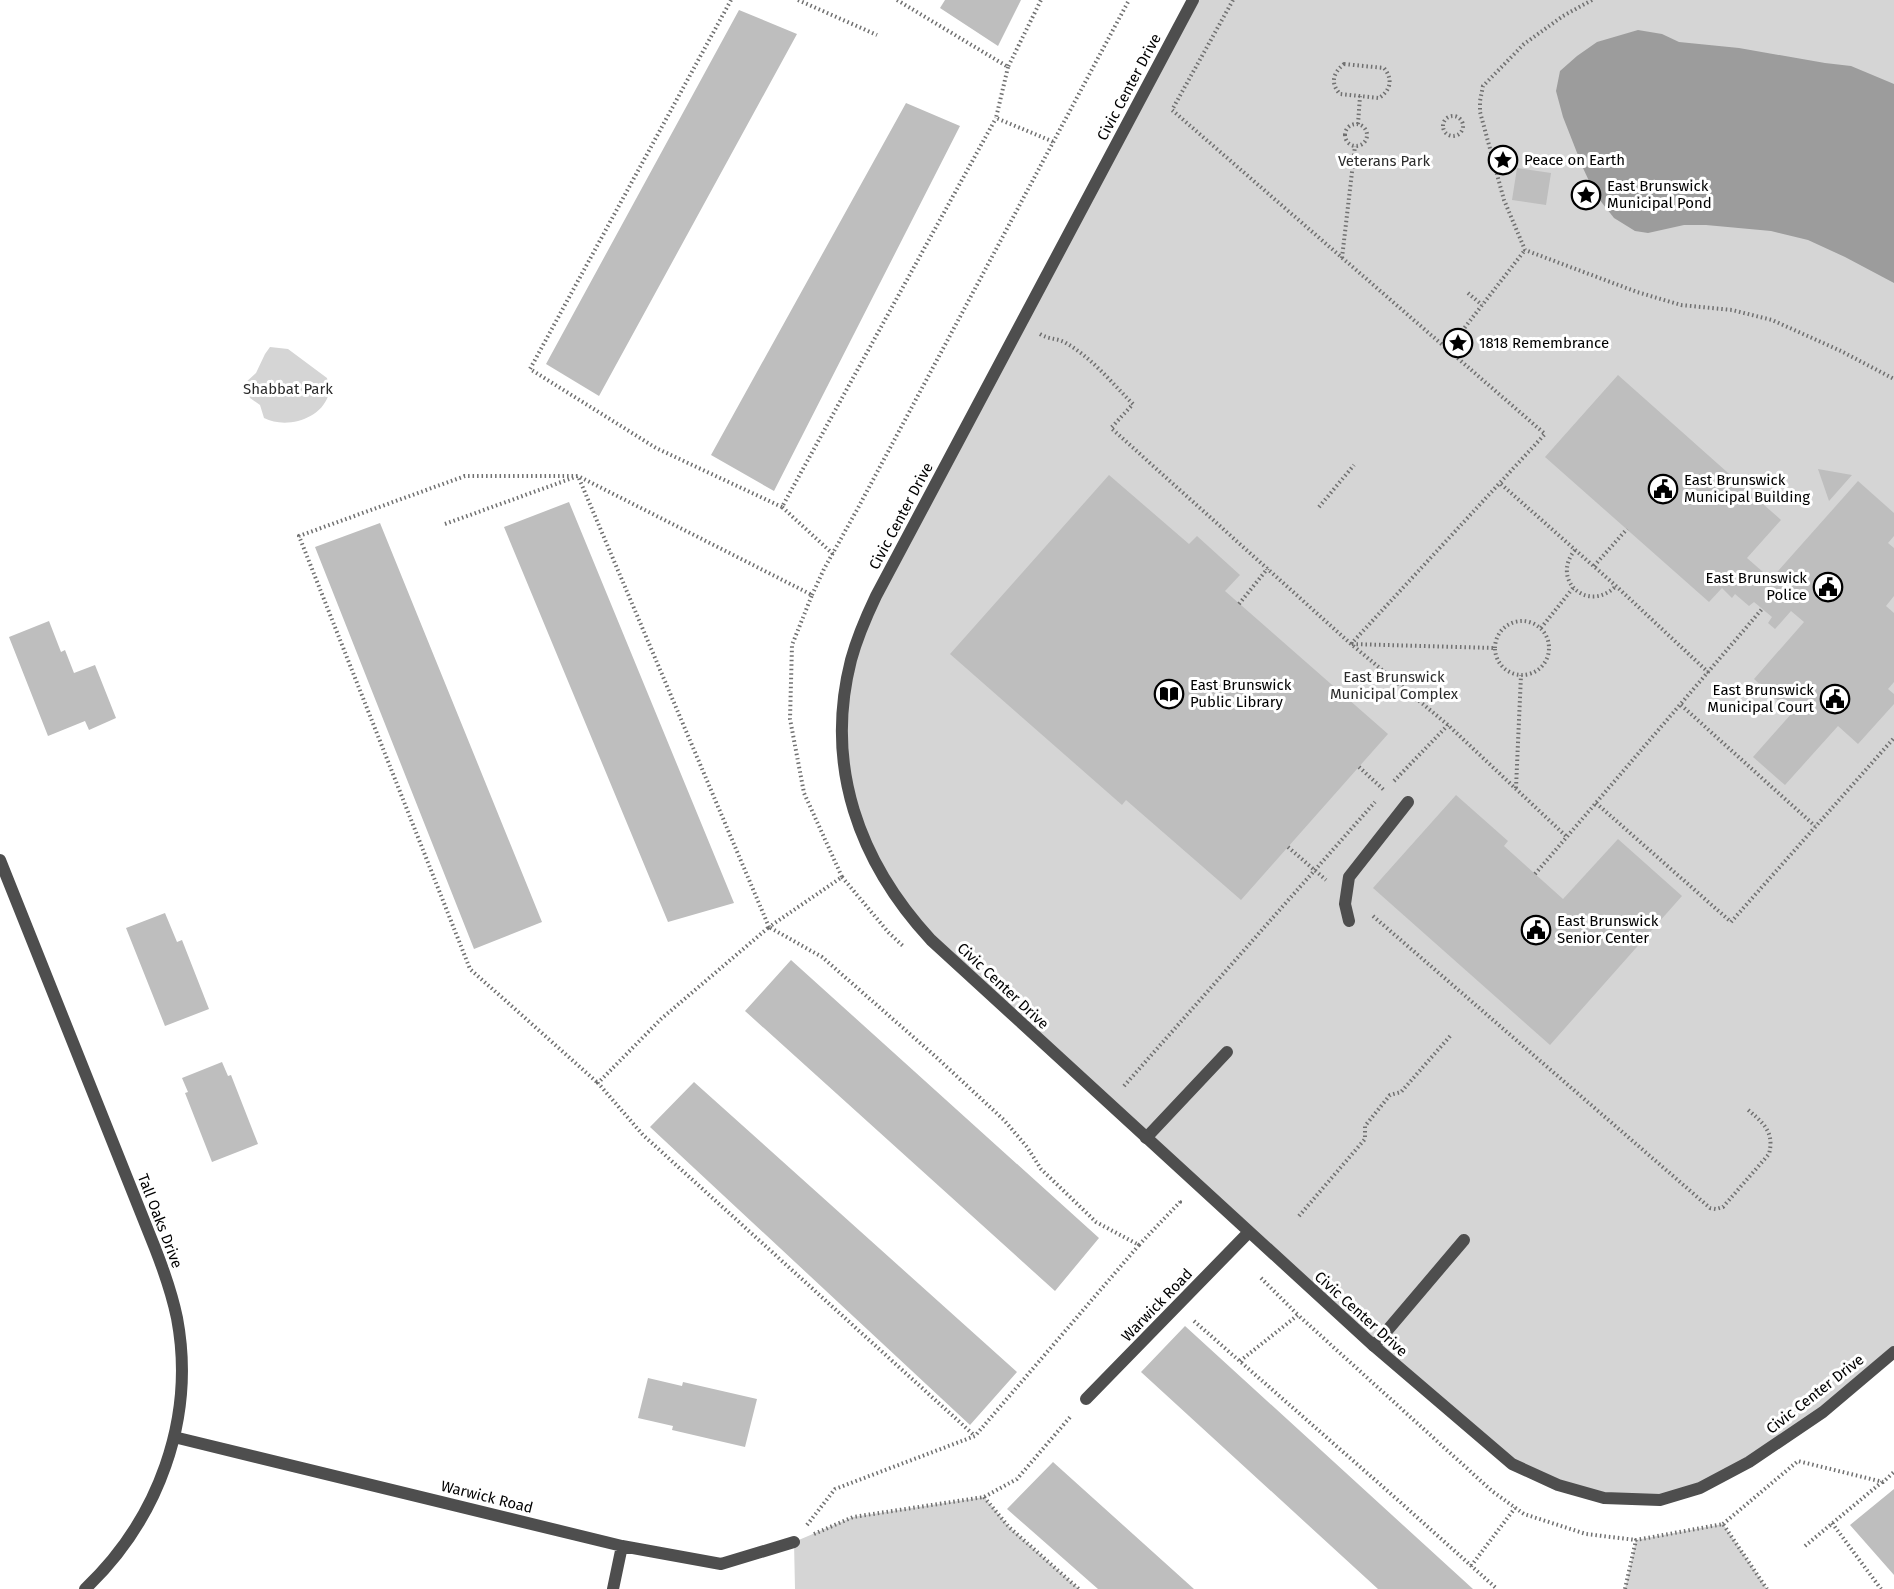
<svg xmlns="http://www.w3.org/2000/svg" width="1894" height="1589" font-family="'Fira Sans',sans-serif">
	<style>
		.green { fill: #d5d5d5 }
		.water { fill: #9c9c9c }
		.building { fill: #bebebe }
		.lines { fill: none; stroke-linecap: round; stroke-linejoin: round }
		.path { stroke: #707070; stroke-width: 4; stroke-dasharray: 1.5 3; stroke-linecap: butt }
		.lane { stroke: #4e4e4e; stroke-width: 12 }
		.street { stroke: #4e4e4e; stroke-width: 12 }
		.labels { text-anchor: middle; dominant-baseline: central; stroke-width: 6; stroke-linejoin: round; paint-order: stroke }
		.street-label { font-size: 15px; fill: #000; stroke: #fff }
		.poi-label { font-size: 15px; fill: #000; stroke: #fff; text-anchor: start }
		.park-label { font-size: 15px; fill: #2c2c2c; stroke: #fff }
	</style>
	<rect width="100%" height="100%" fill="#fff"/>
	<path class="green" d="M1193,0H1894V1352L1749,1462L1660,1500L1604,1498L1512,1464L910,918L853,811L842,721L860,632Z
		M270,347L288,349L327,378C328,383 330,391 328,396C320,420 285,429 264,418L260,405L250,398L244,384L256,373L265,354Z
		M984,1497L1009,1527L1079,1589H795L794,1542L853,1517Z
		M1723,1524L1767,1589H1625L1636,1540Z"/>
	<path class="water" d="M1638,30L1662,34L1679,42L1739,48L1825,63L1851,66L1894,84V283L1845,257L1808,240L1771,231L1706,225H1684L1648,233L1635,231L1614,218L1595,194L1583,168L1563,117L1556,91L1560,71L1577,56L1597,42Z"/>
	<path class="building" d="M945,0H1021L998,46L940,8Z
		M739,10L797,34L599,396L546,364Z
		M906,103L960,126L774,491L711,455Z
		M1517,168L1551,173L1546,205L1512,200Z
		M1618,375L1781,520L1747,558L1771,579L1858,481L1894,513V536L1888,543L1894,548V596L1886,606L1894,613V682L1888,689L1894,694V704L1858,744L1838,726L1785,785L1753,757L1792,713L1754,679L1804,622L1791,611L1775,629L1768,623L1772,617L1754,602L1749,606L1735,594L1732,598L1722,588L1709,602L1545,457Z
		M1818,469L1852,475L1829,501Z
		M1109,475L1189,544L1197,536L1240,575L1225,591L1388,734L1241,900L1126,800L1122,805L950,654Z
		M569,502L734,903L668,922L504,527Z
		M380,523L542,922L474,949L315,547Z
		M49,621L61,652L65,650L74,673L95,665L116,718L89,730L85,721L48,736L9,637Z
		M1456,795L1508,841L1504,846L1563,899L1618,839L1682,896L1550,1045L1373,888Z
		M165,913L177,942L182,940L209,1009L165,1026L126,928Z
		M791,960L1099,1238L1055,1291L745,1011Z
		M222,1062L228,1076L231,1075L258,1144L212,1162L185,1093L188,1092L182,1078Z
		M694,1082L1017,1372L970,1425L650,1127Z
		M1185,1326L1473,1589H1378L1141,1372Z
		M648,1378L682,1386L683,1382L757,1399L745,1447L672,1430L673,1426L638,1418Z
		M1053,1462L1194,1589H1098L1007,1509Z
		M1894,1489V1575L1850,1525Z"/>
	<g class="lines">
		<path class="path" d="M731,0L530,369L656,448L782,507
			M798,0L877,35
			M897,0L1008,67L1041,0
			M1233,0L1172,110L1545,434L1351,644
			M1592,0L1563,16L1524,44L1483,86L1480,101V112L1504,200L1525,250L1637,292L1681,305L1732,310L1772,320L1841,351L1894,379
			M1344,64L1384,68C1393,79 1391,90 1379,98L1340,94C1330,83 1333,73 1344,64Z
			M1008,67L996,118L1054,142
			M1443 126a10 10 0 1 1 20 0a10 10 0 1 1-20 0Z
			M1345 135a11 11 0 1 1 22 0a11 11 0 1 1-22 0Z
			M1358,124L1360,96
			M1342,258L1355,146
			M1468,293L1482,305
			M1040,334C1050,340 1058,338 1066,343C1092,358 1112,383 1133,404L1111,428L1351,644L1448,725L1567,837
			M1448,349L1525,250
			M1501,484L1616,586L1709,673
			M1319,507L1354,465
			M445,524L578,476L812,595L792,645L790,719L804,793L842,877L769,927L578,476H465L299,536L470,969L598,1083
			M1575,550C1550,580 1588,614 1616,586
			M833,554L782,507L996,118
			M1594,566L1627,529
			M812,595L824,569L858,508L1129,0
			M1239,604L1268,568
			M1495 648a27 27 0 1 1 54 0a27 27 0 1 1-54 0Z
			M1541,628L1573,588
			M1352,644L1495,648
			M1681,705L1815,826
			M1359,767L1385,791
			M1394,781L1448,725
			M1516,788L1521,675
			M1596,803L1731,922L1894,738
			M1288,847L1326,880
			M1535,874L1762,609
			M842,877L889,933L903,946
			M1373,916L1710,1208L1716,1209L1723,1207L1769,1154C1775,1131 1762,1122 1746,1108
			M1124,1086L1375,802
			M1299,1216L1365,1139V1126L1390,1095L1401,1092L1452,1034
			M1139,1245L1180,1202L1177,1200
			M1261,1278L1298,1315
			M1194,1321L1399,1501L1497,1589
			M1240,1361L1298,1315L1492,1491L1524,1514L1586,1534L1636,1540
			M984,1497L1009,1527L1079,1589
			M1832,1523L1881,1589
			M1723,1524L1798,1461L1883,1482L1894,1472
			M807,1525L835,1489L975,1436L1139,1245L1096,1222L1041,1169L1027,1147L1004,1120L935,1056L822,957L769,927L661,1019L598,1083L643,1135L975,1436
			M814,1534L853,1517L984,1497L1017,1479L1071,1416
			M1805,1546L1882,1482
			M1471,1566L1515,1508
			M1625,1589L1636,1540L1723,1524L1767,1589"/>
		<path class="lane" d="M1349,921L1345,904L1349,877L1408,802
			M1146,1138L1227,1052
			M1374,1346L1464,1240"/>
		<path class="street" d="M1193,0L876,596C866,617 857,638 851,660C824,766 859,862 931,940L1374,1346L1512,1464L1558,1485L1604,1498L1660,1500L1700,1488L1749,1462L1823,1412L1894,1352
			M0,860L155,1248C164,1271 172,1294 177,1318C196,1419 158,1520 85,1589
			M1086,1399L1249,1232
			M174,1437L622,1546L721,1564L794,1542
			M613,1589L622,1546"/>
	</g>
	<defs>
		<g id="sight-ring" transform="scale(1.5)"><circle r="9.5" fill="#fff" stroke="#000" stroke-width="1.5"/><path d="M0-6L1.8-2.2L6-1.7L2.9 1.2L3.7 5.4L0 3.3L-3.7 5.4L-2.9 1.2L-6-1.7L-1.8-2.2Z" fill="#000"/></g>
		<g id="civic-ring" transform="scale(1.5)"><circle r="9.5" fill="#fff" stroke="#000" stroke-width="1.5"/><path d="M-.6-6.5H3V-4.5H.6V-3L4-1V1h2V6H-6V1h2V-1L-.6-3ZM-1.2 2.5V6h2.4V2.5Z" fill="#000"/></g>
		<g id="library-ring" transform="scale(1.5)"><circle r="9.5" fill="#fff" stroke="#000" stroke-width="1.5"/><path d="M-6-4Q-3-5.5-.7-3.5V5Q-3 3-6 4ZM6-4Q3-5.5 .7-3.5V5Q3 3 6 4Z" fill="#000"/></g>
	</defs>
	<g fill-rule="evenodd">
		<use href="#sight-ring" x="1503" y="160"/>
		<use href="#sight-ring" x="1586" y="195"/>
		<use href="#sight-ring" x="1458" y="343"/>
		<use href="#civic-ring" x="1663" y="489"/>
		<use href="#civic-ring" x="1828" y="587"/>
		<use href="#library-ring" x="1169" y="694"/>
		<use href="#civic-ring" x="1835" y="699"/>
		<use href="#civic-ring" x="1536" y="930"/>
	</g>
	<g class="labels">
		<g class="street-label">
			<text transform="translate(1129 87) rotate(-62)">Civic Center Drive</text>
			<text transform="translate(901 516) rotate(-62)">Civic Center Drive</text>
			<text transform="translate(1003 986) rotate(43)">Civic Center Drive</text>
			<text transform="translate(160 1221) rotate(69)">Tall Oaks Drive</text>
			<text transform="translate(1157 1305) rotate(-46)">Warwick Road</text>
			<text transform="translate(1361 1314) rotate(42)">Civic Center Drive</text>
			<text transform="translate(1815 1394) rotate(-38)">Civic Center Drive</text>
			<text transform="translate(487 1497) rotate(14)">Warwick Road</text>
		</g>
		<g class="poi-label">
			<text x="1524" y="160">Peace on Earth</text>
			<text x="1607" y="186">East Brunswick<tspan x="1607" dy="17">Municipal Pond</tspan></text>
			<text x="1479" y="343">1818 Remembrance</text>
			<text x="1684" y="480">East Brunswick<tspan x="1684" dy="17">Municipal Building</tspan></text>
			<text x="1807" y="578" text-anchor="end">East Brunswick<tspan x="1807" dy="17">Police</tspan></text>
			<text x="1190" y="685">East Brunswick<tspan x="1190" dy="17">Public Library</tspan></text>
			<text x="1814" y="690" text-anchor="end">East Brunswick<tspan x="1814" dy="17">Municipal Court</tspan></text>
			<text x="1557" y="921">East Brunswick<tspan x="1557" dy="17">Senior Center</tspan></text>
		</g>
		<g class="park-label">
			<text x="1384" y="161">Veterans Park</text>
			<text x="288" y="389">Shabbat Park</text>
			<text x="1394" y="677">East Brunswick<tspan x="1394" dy="17">Municipal Complex</tspan></text>
		</g>
	</g>
</svg>
